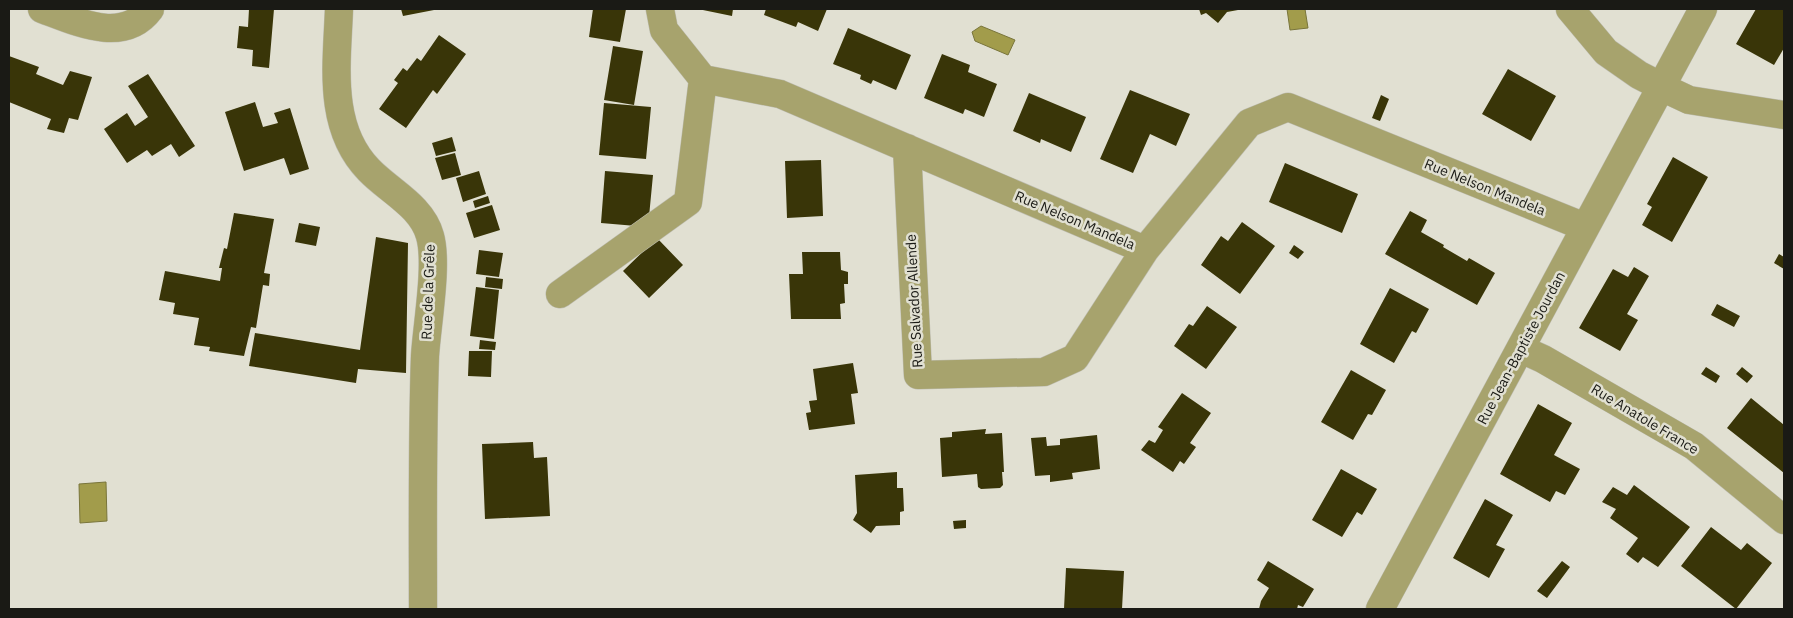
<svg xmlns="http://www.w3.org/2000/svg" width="1793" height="618" font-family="'IBM Plex Sans',sans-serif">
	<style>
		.water { fill: #a29c4b; stroke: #79753b }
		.building { fill: #393508 }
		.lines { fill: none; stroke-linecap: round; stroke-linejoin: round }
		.minor-casing { stroke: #bdbcb0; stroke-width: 29 }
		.minor { stroke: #a7a36d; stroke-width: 28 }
		.labels { text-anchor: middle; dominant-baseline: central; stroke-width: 5; stroke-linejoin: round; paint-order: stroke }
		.street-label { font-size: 14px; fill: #1a1a15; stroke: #e1e0d2 }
	</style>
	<rect width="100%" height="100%" fill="#e1e0d2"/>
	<path class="water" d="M1287,9H1305L1308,28L1290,30Z
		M981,26L1015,40L1008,55L975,41L972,32Z
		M106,482L107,521L80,523L79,484Z"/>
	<path class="building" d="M249,9H274L269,68L252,66L253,50L237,48L239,26L248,27Z
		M401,9H434V10L403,16Z
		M593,9H626L620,42L589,37Z
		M698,9H733L732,16Z
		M766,9H827L818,31L798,22L796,27L764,15Z
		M1199,9H1238V10L1227,12L1218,23L1206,13L1201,15Z
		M1756,9H1784V48L1774,65L1736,44Z
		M848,28L911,55L896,90L873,80L871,84L860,79L861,75L833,64Z
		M439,35L466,54L437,94L433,90L406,128L379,109L398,83L394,80L403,68L407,71L417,58L421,61Z
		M613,46L643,51L634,105L604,100Z
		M942,54L970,65L968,72L997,84L984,117L965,109L963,114L924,98Z
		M9,56L39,67L36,74L63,85L70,71L92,77L78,120L69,118L64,133L47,129L51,119L9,102Z
		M1508,69L1556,96L1531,141L1482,114Z
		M148,74L195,146L179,157L171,144L152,156L147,150L127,163L104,129L127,113L135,126L148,117L128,86Z
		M1130,90L1190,114L1176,146L1150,134L1133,173L1100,159Z
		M1029,93L1086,117L1071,152L1041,139L1040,143L1013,131Z
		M1381,95L1389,99L1380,121L1372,118Z
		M255,102L263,127L278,123L274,113L290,108L309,169L290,175L284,158L244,171L225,112Z
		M604,103L651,107L646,159L599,155Z
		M452,137L456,151L436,156L432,143Z
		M455,153L461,175L442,180L435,158Z
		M1673,157L1708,177L1672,242L1642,225L1652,207L1647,204Z
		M821,160L823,216L787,218L785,161Z
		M1285,163L1358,194L1342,233L1269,202Z
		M479,171L486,194L463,202L456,178Z
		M605,171L653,175L648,227L601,223Z
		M488,196L490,203L475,208L473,201Z
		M492,205L500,230L474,238L466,213Z
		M1410,211L1427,220L1421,232L1444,245L1443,247L1467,261L1469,258L1495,273L1477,305L1385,254Z
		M234,213L274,219L264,273L270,274L269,286L263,285L256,328L251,327L244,356L209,351L210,347L194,345L199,318L173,314L175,303L159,300L165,271L220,281L222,268H219L224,248L227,249Z
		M1242,222L1275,246L1240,294L1201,265L1221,236L1228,241Z
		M299,223L320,227L316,246L295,242Z
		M376,237L408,243L406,373L358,369L356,383L249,366L255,333L360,350Z
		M657,238L683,265L649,298L623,271Z
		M1294,245L1304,252L1298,259L1289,253Z
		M479,250L503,253L499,277L476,274Z
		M802,252H840L841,270L848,272V284H844L845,303L840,304L841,319H791L789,274H803Z
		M1779,254L1784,257V269L1774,263Z
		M1634,267L1649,276L1627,314L1638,320L1620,351L1579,328L1613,269L1628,277Z
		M486,277L503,279L502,289L485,287Z
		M476,287L499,290L494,339L470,336Z
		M1390,288L1429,309L1416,333L1412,331L1394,363L1360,344Z
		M1717,304L1740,316L1734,327L1711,315Z
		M1207,306L1237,327L1206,369L1174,346L1189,324L1193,326Z
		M480,340L496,342L495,350L479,349Z
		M469,351H492L491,377L468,376Z
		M853,363L858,393L851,394L855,424L809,430L806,413L811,412L809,401L817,400L813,369Z
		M1706,367L1720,376L1716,383L1701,374Z
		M1742,367L1753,376L1747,383L1736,374Z
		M1351,370L1386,390L1372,415L1368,414L1353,440L1321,422Z
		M1182,393L1211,413L1190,443L1196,447L1184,464L1180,461L1173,472L1141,450L1149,440L1155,443L1163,430L1158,427Z
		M1751,398L1784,425V473L1727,428Z
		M1538,404L1572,423L1554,455L1580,469L1565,495L1556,491L1550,502L1500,474Z
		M986,429L985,434L1002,433L1004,472H1002L1003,485L1000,488L981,489L978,487L977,474L942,477L940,438L952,437V432Z
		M1097,435L1100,469L1072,473L1073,479L1050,482V475L1035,476L1031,438L1046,437L1047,446L1060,445V439Z
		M533,442L534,458L547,457L550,516L485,519L482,444Z
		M1341,469L1377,489L1362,515L1357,512L1342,537L1312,520Z
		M897,472V488H903L904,511L900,512V525L876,526L871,533L853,520L857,513L855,475Z
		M1634,485L1690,527L1658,567L1643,557L1638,563L1626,554L1638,538L1610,518L1616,509L1602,502L1613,487L1627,495Z
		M1485,499L1513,515L1496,545L1505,549L1489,578L1453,558Z
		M966,520V528L954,529L953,521Z
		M1711,527L1741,550L1747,543L1772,563L1736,609L1681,566Z
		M1268,561L1314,589L1303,607L1298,605L1297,609H1259L1261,601L1269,588L1257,580Z
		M1562,561L1570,567L1547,598L1537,591Z
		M1066,568L1124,571L1122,609H1064Z"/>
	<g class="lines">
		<g class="minor-casing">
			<path id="minor" d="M42,9C75,21 123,45 150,9
				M339,9C337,64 327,127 369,170C389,191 422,206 430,236C438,264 427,324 425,356C422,440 423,525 423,609
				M660,9L664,30L703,79L780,94L1145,250L1249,123L1288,107L1585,227
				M1570,9L1606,52L1639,75L1672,92L1689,100L1784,115
				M907,148L918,375L1044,372L1075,358L1145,250
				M560,294L688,202L703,79
				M1521,349L1543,359L1694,446L1784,520
				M1380,609L1703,9"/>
		</g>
		<use href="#minor" class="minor"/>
	</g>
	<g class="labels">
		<g class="street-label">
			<text transform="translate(1485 187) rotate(22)">Rue Nelson Mandela</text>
			<text transform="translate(1075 220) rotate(23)">Rue Nelson Mandela</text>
			<text transform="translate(428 292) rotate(-88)">Rue de la Grêle</text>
			<text transform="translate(914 301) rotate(-93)">Rue Salvador Allende</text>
			<text transform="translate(1521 348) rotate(-62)">Rue Jean-Baptiste Jourdan</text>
			<text transform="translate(1645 419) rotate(31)">Rue Anatole France</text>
		</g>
	</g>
	<rect width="1793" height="618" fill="none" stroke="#1a1a15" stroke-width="20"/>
</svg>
